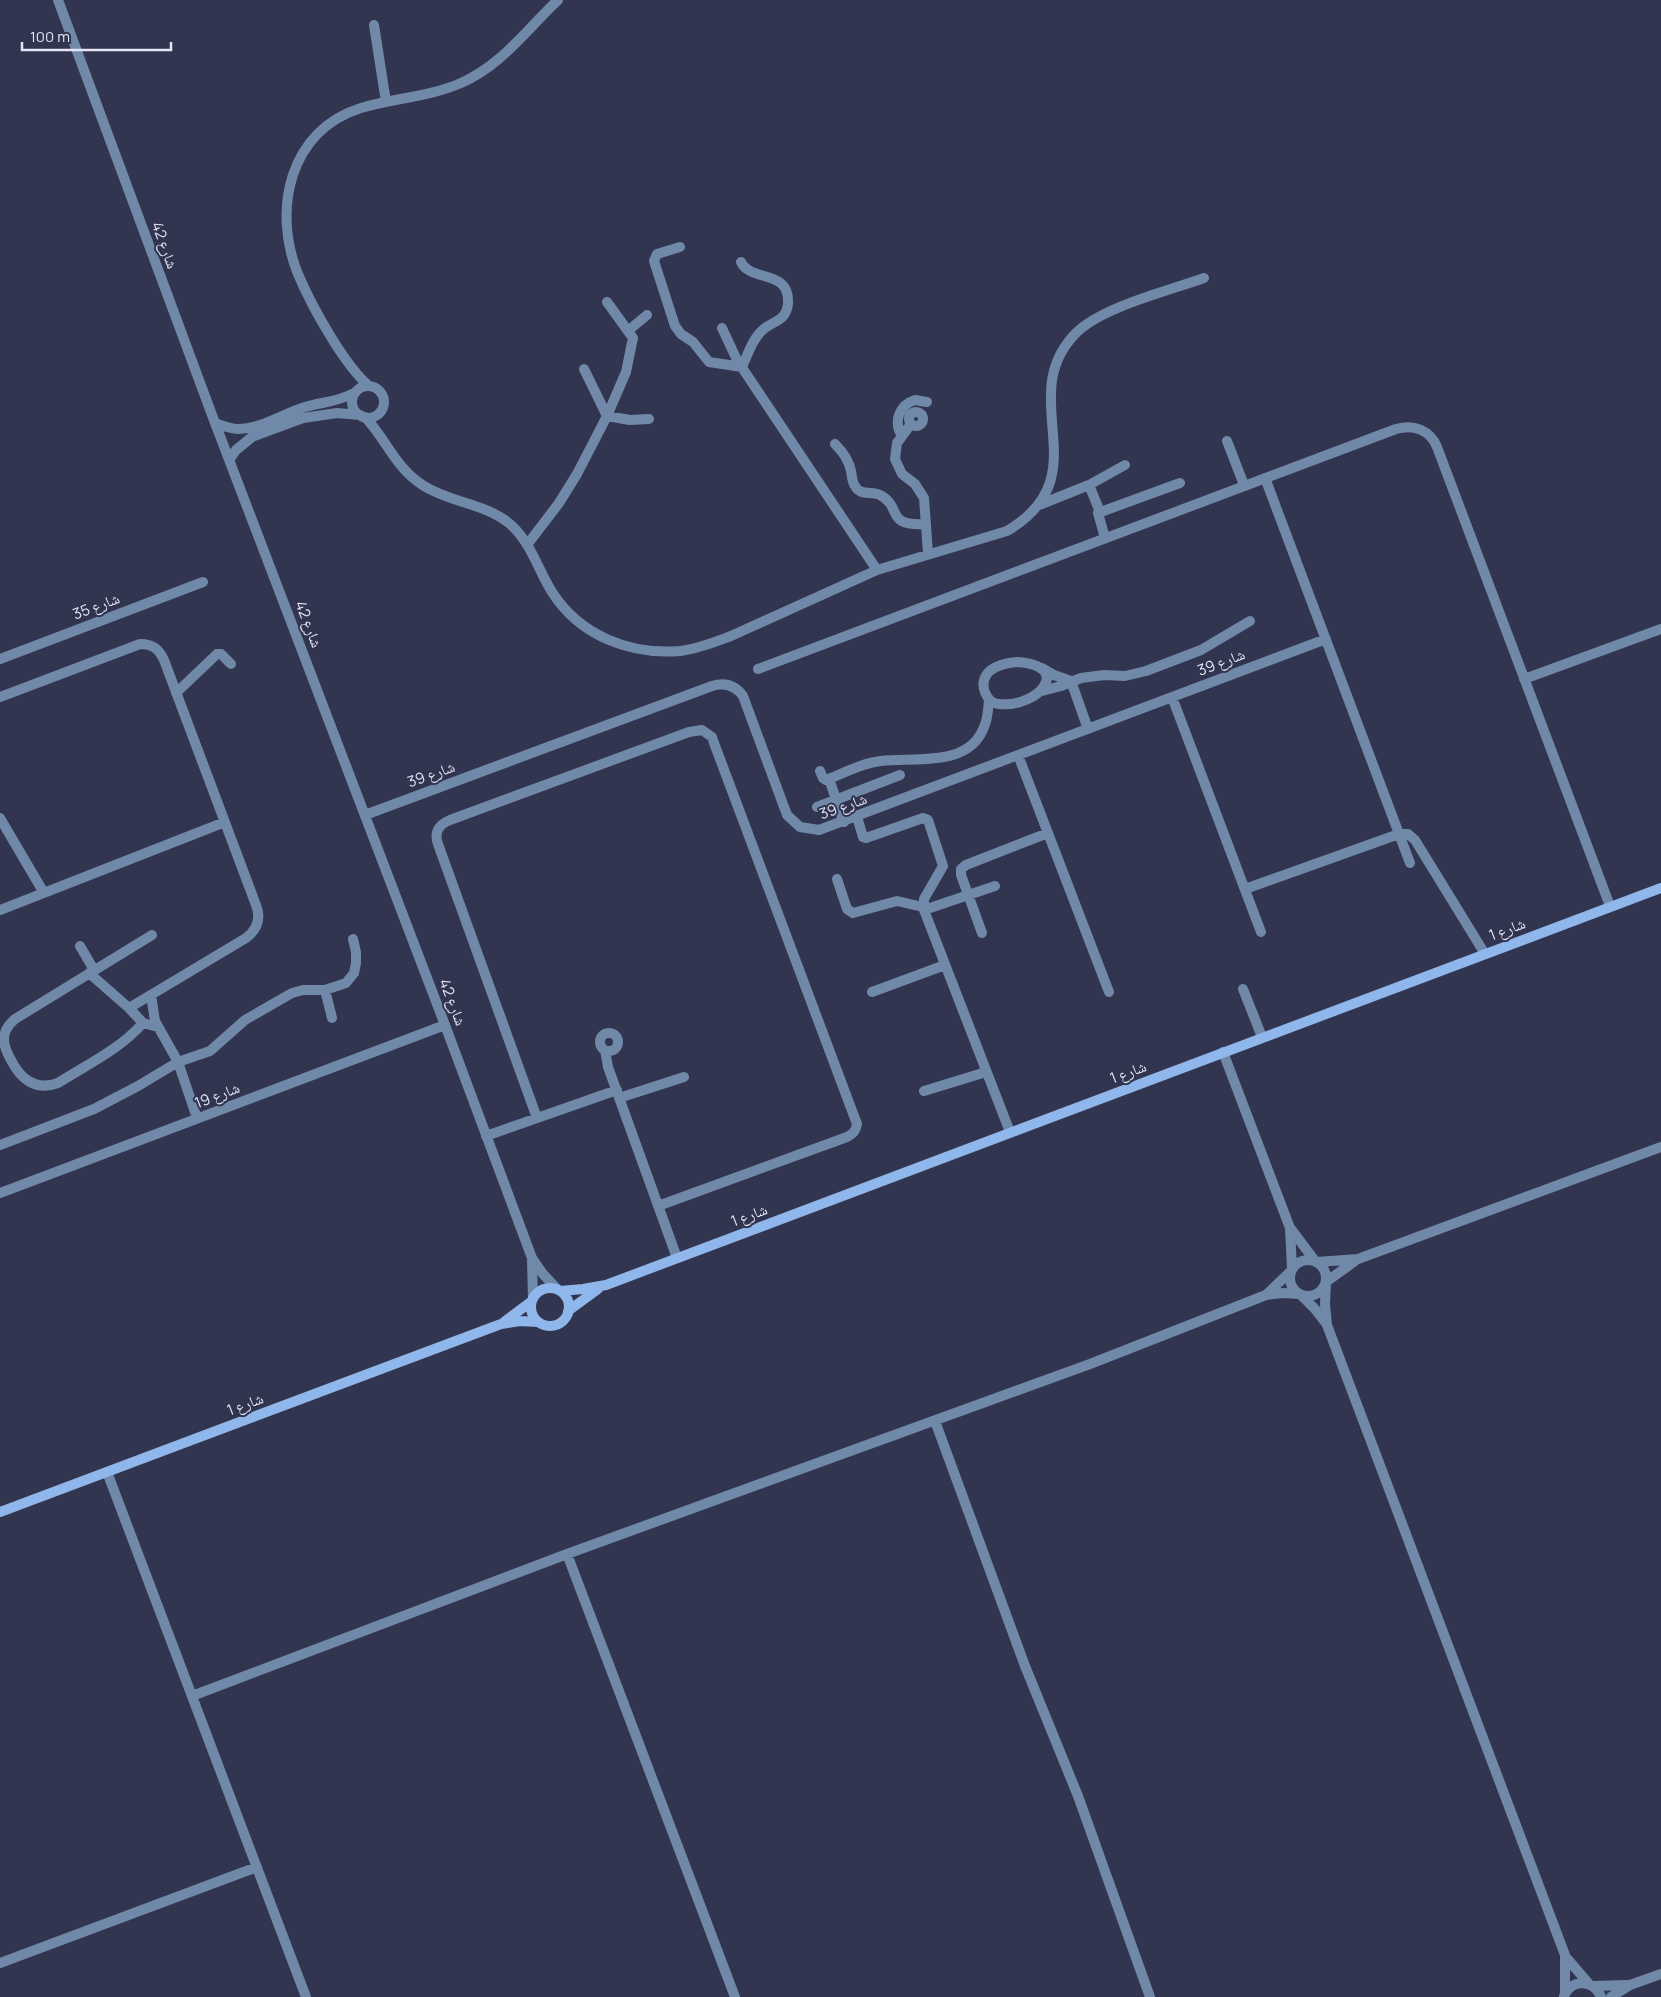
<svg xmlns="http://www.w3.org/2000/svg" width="1661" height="1997" font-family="Manrope,'Noto Naskh Arabic',sans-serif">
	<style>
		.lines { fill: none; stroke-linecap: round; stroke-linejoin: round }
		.street { stroke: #7189a9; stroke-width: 10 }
		.secondary { stroke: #90b7eb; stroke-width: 10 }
		.labels { text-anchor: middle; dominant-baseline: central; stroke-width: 4; stroke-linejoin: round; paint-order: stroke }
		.street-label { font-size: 15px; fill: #e3e6f7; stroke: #32354f }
	</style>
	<rect width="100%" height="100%" fill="#32354f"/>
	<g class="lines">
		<path class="street" d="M58,0L215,423L445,1025L532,1258L543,1274L557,1289
			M374,25L386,102
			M680,247L657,254L654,261L675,326L681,334L693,342L709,362L742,367C748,354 753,337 765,328C776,320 786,320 788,304C790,268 751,283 741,262
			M722,328L737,360L877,570
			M629,330L647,315
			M584,369L607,416L630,420L649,419
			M369,386C344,365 311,305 298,274C272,211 289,130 361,108C394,98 429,97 461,83C502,65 526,30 558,0
			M352 402a16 16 0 1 1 32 0a16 16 0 1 1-32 0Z
			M909 419a7 7 0 1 1 14 0a7 7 0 1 1-14 0Z
			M365,417C387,440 395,468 424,486C451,503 485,503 510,524C531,542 538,570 552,592C580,636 630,655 680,651C698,649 715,642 731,636L877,570L1007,531C1102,475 1012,398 1076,333C1102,307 1168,291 1204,278
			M215,423C223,426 230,429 238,429C261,429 284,413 305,407C322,402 338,402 354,393
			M911,424L897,443L895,459L902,474L915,484L924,498L928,553
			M902,436C893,422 899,405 915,400L927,402
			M1227,441L1244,485
			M835,444C843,452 849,460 851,471C852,476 852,482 855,486C860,496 871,491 880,495C903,507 884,526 925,524
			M230,459L236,450L252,437L303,418L337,413L360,415
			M1265,478L1410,863
			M1089,485L1100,512
			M1039,505L1089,485L1125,465
			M1105,538L1098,513L1180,483
			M527,545L559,503L577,474L607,416L626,372L633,338L607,302
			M0,659L203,582
			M1018,662C1073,666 1039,708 999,704C986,703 979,685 987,674C994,665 1007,663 1018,662Z
			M1042,668L1054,675L1071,681
			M758,669L1396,429C1414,424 1430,430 1437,447L1610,906
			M1524,679L1661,629
			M1071,681L1088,729
			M1042,691L1061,686L1081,678L1104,675L1125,676L1146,671L1201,650L1250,621
			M176,693L217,654H221L231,664
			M0,697L140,644C153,644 159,649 164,660L256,905C261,918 258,929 246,938L129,1008
			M1172,697L1261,932
			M1018,755L1109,992
			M820,771L823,778L826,780C844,773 862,763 881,761C914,757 969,768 984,727C988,719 988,709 989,700
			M829,779L844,822
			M817,807L900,775
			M365,815L712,686C725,682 735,685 743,696L787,815L800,827L819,830L1326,639
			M857,817L863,837L866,838L923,818L928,820L943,866L924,899V910L1010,1132
			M0,818L44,893
			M837,879L847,909L853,913L897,901L923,907
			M1245,889L1399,834H1408L1415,840L1485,954
			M0,910L225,822
			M924,910L995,886
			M982,933L961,875V869L966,865L1048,833
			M80,946L94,970
			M89,973L129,1008L143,1023L158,1027
			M1243,989L1262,1037
			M325,990L332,1018
			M872,992L945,965
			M151,995L155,1021L178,1062L197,1118
			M143,1023C119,1050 88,1064 58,1083C36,1091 21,1080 11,1060C2,1044 0,1032 15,1019L152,935
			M600 1042a9 9 0 1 1 18 0a9 9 0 1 1-18 0Z
			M605,1050L608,1067L677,1258
			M1223,1052L1290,1228L1292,1269
			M924,1091L986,1072
			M619,1098L684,1077
			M537,1118L438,844C434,833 438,825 450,820L689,732L702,730L712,737L714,743L857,1124C856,1131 853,1134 847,1137L658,1206
			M486,1136L617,1090
			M0,1145L94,1109L138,1086L178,1062L210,1051L245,1020L292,993L303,990H325L346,983L354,973L356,963V952L353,939
			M0,1193L445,1025
			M1291,1229L1315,1261
			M1290 1278a18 18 0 1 1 36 0a18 18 0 1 1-36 0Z
			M532,1261L533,1298
			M1317,1262L1358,1259L1661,1147
			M1326,1282L1355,1261
			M1326,1283L1325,1304L1327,1325L1565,1955V1993
			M1267,1294L1291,1271
			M1301,1295L1315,1309L1325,1322
			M935,1421L1025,1666L1078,1796L1150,1997
			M107,1472L306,1997
			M567,1554L735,1997
			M192,1696L567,1554L1090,1364L1266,1295L1283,1293L1299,1294
			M1565,1956L1589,1984
			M0,1963L257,1867
			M1593,1986L1627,1985
			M1564,1996C1572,1978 1594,1980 1601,1997
			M1611,1997L1630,1985L1661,1974"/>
		<path class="secondary" d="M531 1307a19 19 0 1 1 38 0a19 19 0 1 1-38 0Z
			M560,1291L583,1289L606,1285L1661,888
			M568,1311L598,1289
			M504,1322L532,1301
			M0,1512L501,1324L520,1321L538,1322"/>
	</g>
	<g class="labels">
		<g class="street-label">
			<text transform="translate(165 245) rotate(70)">شارع 42</text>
			<text transform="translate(96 606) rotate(-21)">شارع 35</text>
			<text transform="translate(309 624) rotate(69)">شارع 42</text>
			<text transform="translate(1221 662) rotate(-21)">شارع 39</text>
			<text transform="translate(431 774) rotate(-20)">شارع 39</text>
			<text transform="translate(843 806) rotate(-20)">شارع 39</text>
			<text transform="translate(1507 929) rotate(-21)">شارع 1</text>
			<text transform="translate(453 1002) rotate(69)">شارع 42</text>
			<text transform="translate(1128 1072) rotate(-21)">شارع 1</text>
			<text transform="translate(217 1095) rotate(-21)">شارع 19</text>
			<text transform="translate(749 1215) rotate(-21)">شارع 1</text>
			<text transform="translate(245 1404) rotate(-21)">شارع 1</text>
		</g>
	</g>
	<path d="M22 42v8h149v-8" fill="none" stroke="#e3e6f7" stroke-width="2.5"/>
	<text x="30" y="42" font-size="15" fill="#e3e6f7" stroke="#32354f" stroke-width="4" paint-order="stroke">100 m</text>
</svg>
